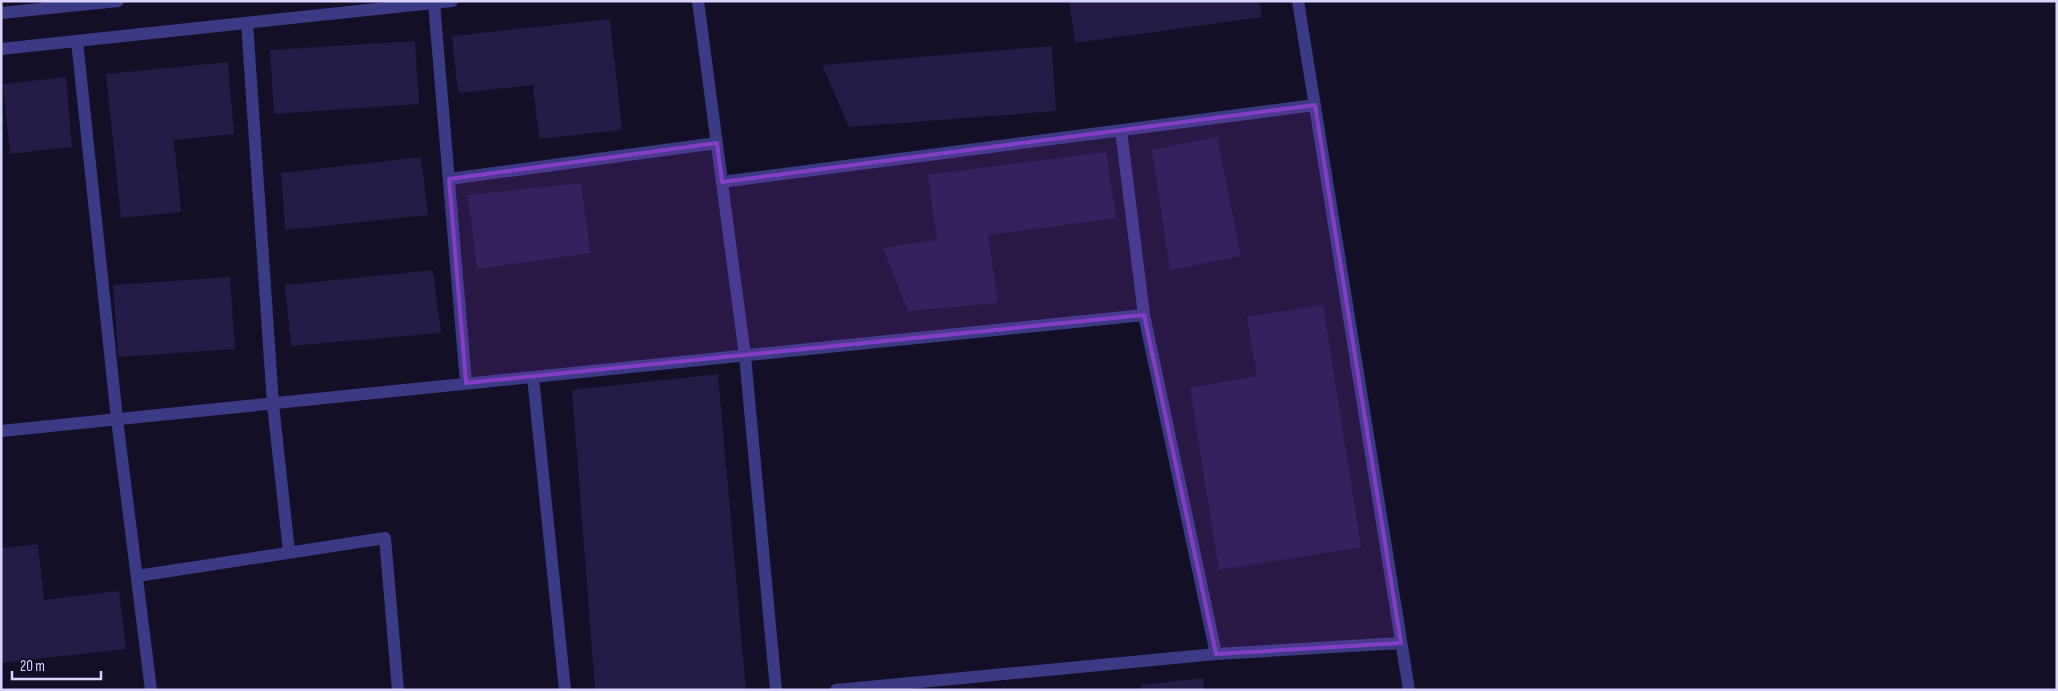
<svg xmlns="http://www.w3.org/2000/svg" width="2058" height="691" font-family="'Sofia Sans Condensed',sans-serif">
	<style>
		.building { fill: #241b47 }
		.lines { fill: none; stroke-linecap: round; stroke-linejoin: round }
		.minor { stroke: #3d3a85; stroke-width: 12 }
		.tertiary { stroke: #3d3a85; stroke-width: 12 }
		.marked { fill: #843dc5; fill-opacity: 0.2; stroke: #843dc5; stroke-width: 4; stroke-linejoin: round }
	</style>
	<rect width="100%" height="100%" fill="#130f26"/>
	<path class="building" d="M1069,1H1259L1262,17L1075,43Z
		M610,19L622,130L539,139L533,85L458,93L452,36Z
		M415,41L419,104L274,114L270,50Z
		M1052,46L1056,111L849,127L822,65Z
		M228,62L234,134L174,140L181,212L121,218L106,74Z
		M66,77L72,147L10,154L3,84Z
		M1217,137L1241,256L1170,270L1152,150Z
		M1106,152L1116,218L988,235L998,303L908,311L883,248L937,240L928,175Z
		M421,157L428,215L285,230L281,173Z
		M581,183L590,253L477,269L468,195Z
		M433,270L441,333L291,346L285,285Z
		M230,277L235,349L118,357L113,285Z
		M1323,305L1361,547L1219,570L1190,388L1257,376L1247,317Z
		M718,374L746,690H595L572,390Z
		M38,544L44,600L119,591L126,649L1,663V548Z
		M1203,678L1204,690H1141V685Z"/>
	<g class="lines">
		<path class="minor" d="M698,1L745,356L776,690
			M1298,1L1409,690
			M434,3L466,383
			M247,23L273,404L289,552
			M77,41L117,419L151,690
			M1121,130L1144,315L1216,654
			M449,179L717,143
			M722,182L1315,105
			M533,377L565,690
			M1,431L1144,315
			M137,576L385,538L398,690
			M836,690L1216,654L1401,643"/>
		<path class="tertiary" d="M1,13L118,1
			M1,49L452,1"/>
	</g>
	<path class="marked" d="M1315,105L1401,643L1216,654L1144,315L466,383L449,179L717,143L722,182Z"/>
	<rect width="2058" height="691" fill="none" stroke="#d9d4ff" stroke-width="5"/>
	<path d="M12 671v8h89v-8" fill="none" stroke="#d9d4ff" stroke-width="2.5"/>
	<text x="20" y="671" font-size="15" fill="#d9d4ff" stroke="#130f26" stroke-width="4" paint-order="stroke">20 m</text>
</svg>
